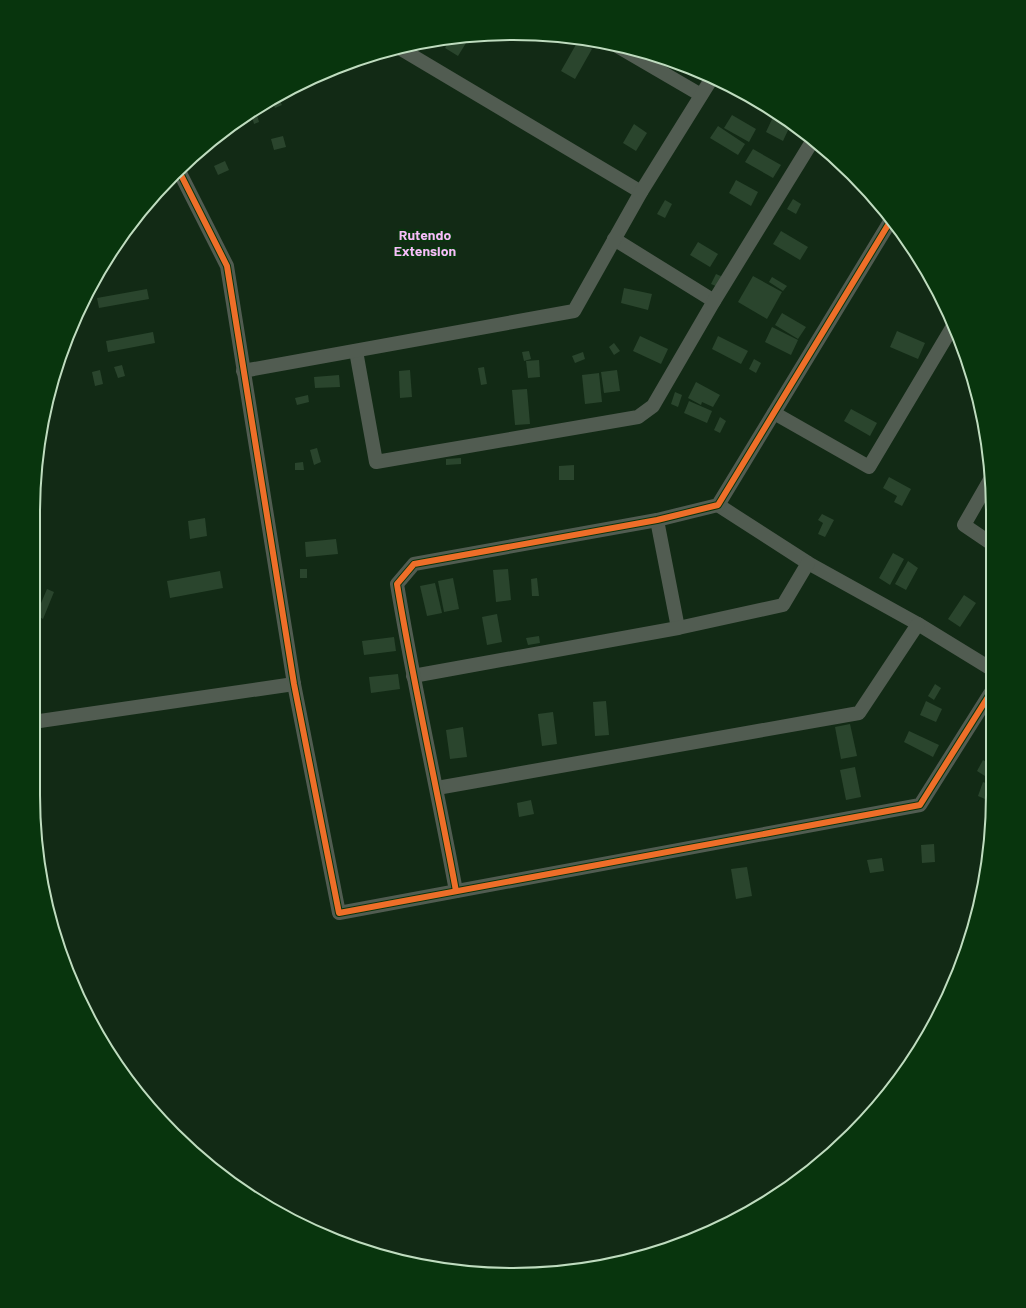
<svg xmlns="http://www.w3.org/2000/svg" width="1026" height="1308" font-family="Barlow,sans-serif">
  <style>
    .building { fill: #2a452d }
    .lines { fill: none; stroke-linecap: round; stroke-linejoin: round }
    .minor { stroke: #515c51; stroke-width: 14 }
    .cycleway-casing { stroke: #08350d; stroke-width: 8 }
    .cycleway { stroke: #ee6e29; stroke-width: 6 }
    .labels { text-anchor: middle; stroke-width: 4; stroke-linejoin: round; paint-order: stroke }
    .neighbourhood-label { font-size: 14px; font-weight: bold; fill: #f6bef9; stroke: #08350d }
    .rim { fill: none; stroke: #bfdcbf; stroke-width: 2 }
  </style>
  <rect width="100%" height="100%" fill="#122a15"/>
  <g class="building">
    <path d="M471,36l-2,5 -8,-4z"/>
    <path d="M452,37h5l9,6 -8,13 -13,-8z"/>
    <path d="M578,41l14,8 -17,30 -14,-8z"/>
    <path d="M277,95l5,10 -7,3 -4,-9z"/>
    <path d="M256,111l3,11 -5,2 -3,-11z"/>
    <path d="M732,115l24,14 -7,13 -25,-14z"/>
    <path d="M773,117l17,9 -7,15 -17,-9z"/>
    <path d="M634,124l13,9 -11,18 -13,-8z"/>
    <path d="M718,126l27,18 -7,11 -28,-17z"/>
    <path d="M283,136l3,11 -12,3 -3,-11z"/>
    <path d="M753,149l28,16 -8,13 -28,-16z"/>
    <path d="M831,156l14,13v1l-16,-9z"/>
    <path d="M225,161l4,9 -11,5 -4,-9z"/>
    <path d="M736,180l22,12 -7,14 -22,-13z"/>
    <path d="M793,199l8,5 -5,10 -9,-5z"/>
    <path d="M665,200l7,4 -7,14 -8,-4z"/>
    <path d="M781,231l27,16 -8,13 -27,-16z"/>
    <path d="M698,242l20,12 -8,13 -20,-12z"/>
    <path d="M716,274l7,3 -5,10 -7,-3z"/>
    <path d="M753,276l29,16 -15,27 -29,-17z"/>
    <path d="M772,277l15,9 -4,5 -14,-9z"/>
    <path d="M624,288l28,6 -4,16 -27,-7z"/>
    <path d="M147,289l2,10 -50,9 -2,-10z"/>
    <path d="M782,313l24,14 -8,12 -23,-14z"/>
    <path d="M772,327l26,13 -7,15 -26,-13z"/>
    <path d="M897,331l28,12 -7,16 -28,-12z"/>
    <path d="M153,332l2,11 -47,9 -2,-11z"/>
    <path d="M640,336l28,13 -7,15 -28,-13z"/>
    <path d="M718,336l30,15 -7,13 -29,-15z"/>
    <path d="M614,343l6,8 -6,4 -5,-8z"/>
    <path d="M529,351l2,8 -7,2 -2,-9z"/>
    <path d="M583,352l2,7 -10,4 -3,-7z"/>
    <path d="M754,359l7,4 -5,10 -7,-4z"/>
    <path d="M539,360l1,17 -12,1 -2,-17z"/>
    <path d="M122,365l3,11 -7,2 -4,-11z"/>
    <path d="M484,367l3,17 -6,1 -3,-17z"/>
    <path d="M100,370l3,14 -8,2 -3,-14z"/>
    <path d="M410,370l2,27 -12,1 -1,-27z"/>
    <path d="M617,370l3,21 -16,2 -3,-21z"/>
    <path d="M599,373l3,29 -17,2 -3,-29z"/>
    <path d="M339,375l1,12 -25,1 -1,-11z"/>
    <path d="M696,382l24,13 -7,12 -11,-5 -1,3 -13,-7z"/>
    <path d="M527,389l3,35 -15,1 -3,-35z"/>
    <path d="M675,392l7,3 -4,12 -7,-3z"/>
    <path d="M308,395l1,7 -12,3 -2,-7z"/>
    <path d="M689,401l23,10 -5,12 -23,-10z"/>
    <path d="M851,409l26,14 -7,13 -26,-15z"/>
    <path d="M978,411v2l2,7 -5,-2z"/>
    <path d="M720,417l6,4 -6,12 -6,-3z"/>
    <path d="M317,448l4,14 -7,3 -4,-15z"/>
    <path d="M461,458v6l-15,1v-6z"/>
    <path d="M303,462l1,8h-9v-7z"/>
    <path d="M574,465v15h-15v-14z"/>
    <path d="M889,477l22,12 -9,17 -8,-4 3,-6 -14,-8z"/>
    <path d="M822,514l12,6 -9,17 -7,-3 5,-11 -5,-3z"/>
    <path d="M992,515v15l-6,-4z"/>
    <path d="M205,518l2,18 -17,3 -2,-18z"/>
    <path d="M336,539l2,15 -32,3 -1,-15z"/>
    <path d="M893,553l11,6 -14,26 -11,-7z"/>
    <path d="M908,561l10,7 -12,22 -11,-6z"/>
    <rect x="300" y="569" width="7" height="9"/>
    <path d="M508,569l3,31 -15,2 -3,-32z"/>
    <path d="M220,571l3,17 -53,10 -3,-17z"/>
    <path d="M453,578l6,31 -15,3 -6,-31z"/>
    <path d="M537,578l2,18h-7l-1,-17z"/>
    <path d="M34,580l4,2 -4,9z"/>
    <path d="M435,583l7,30 -15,3 -7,-30z"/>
    <path d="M47,589l7,3 -11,27 -7,-4z"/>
    <path d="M964,595l12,8 -16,24 -12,-8z"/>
    <path d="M497,614l5,28 -15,3 -5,-28z"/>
    <path d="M539,636l1,7 -12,2 -2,-7z"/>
    <path d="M394,637l2,14 -32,4 -2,-14z"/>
    <path d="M398,674l2,15 -29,4 -2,-16z"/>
    <path d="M935,684l6,4 -7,12 -6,-4z"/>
    <path d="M606,701l3,34 -14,1 -2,-34z"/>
    <path d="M926,701l16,8 -6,13 -16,-7z"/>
    <path d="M553,712l4,32 -15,2 -4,-32z"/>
    <path d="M850,724l7,32 -16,3 -6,-32z"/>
    <path d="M463,727l4,30 -17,2 -4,-29z"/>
    <path d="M909,731l30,14 -6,12 -29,-15z"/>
    <path d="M983,760l10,6v15l-16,-10z"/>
    <path d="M855,767l6,30 -15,3 -6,-30z"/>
    <path d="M983,782l10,4 -1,16 -14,-6z"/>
    <path d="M531,800l3,14 -15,3 -2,-14z"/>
    <path d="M934,844l1,18 -13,1 -1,-18z"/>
    <path d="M882,858l2,13 -14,2 -3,-13z"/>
    <path d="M747,867l5,29 -16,3 -5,-30z"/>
  </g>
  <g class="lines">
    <g class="minor">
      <path d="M617,46l84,49"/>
      <path d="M401,49l240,143"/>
      <path d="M179,171l48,95 67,418 45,229 581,-108 73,-116"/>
      <path d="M614,239l100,62"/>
      <path d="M356,351l20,111 262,-45 15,-11 61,-105 99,-161"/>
      <path d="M243,371l331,-60 67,-119 71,-114"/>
      <path d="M774,413l95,54 84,-141"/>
      <path d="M991,478l-27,47 28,19"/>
      <path d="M718,505l90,58 110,61 75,46"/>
      <path d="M657,520l21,108"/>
      <path d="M413,676l265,-48 105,-23 25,-42"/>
      <path d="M33,722l261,-38"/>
      <path d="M437,788l422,-75 59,-89"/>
      <path d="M456,891c-19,-103 -42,-204 -59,-307l17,-20 243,-44 61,-15 173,-285"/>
    </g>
    <g class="cycleway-casing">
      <g id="cycleway">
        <path d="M179,171l48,95 67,418 45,229 581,-108 73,-116"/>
        <path d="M456,891c-19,-103 -42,-204 -59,-307l17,-20 243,-44 61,-15 173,-285"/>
      </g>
    </g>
    <use href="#cycleway" class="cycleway"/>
  </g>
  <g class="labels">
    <g class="neighbourhood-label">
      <text x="425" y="240">Rutendo<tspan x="425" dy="16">Extension</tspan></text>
    </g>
  </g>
  <path d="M0 0H1026V1308H0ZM513 40H513A473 473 0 0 1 986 513V795A473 473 0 0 1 513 1268H513A473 473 0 0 1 40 795V513A473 473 0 0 1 513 40Z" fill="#08350d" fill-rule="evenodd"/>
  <path class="rim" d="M513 40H513A473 473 0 0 1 986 513V795A473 473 0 0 1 513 1268H513A473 473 0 0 1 40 795V513A473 473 0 0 1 513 40Z"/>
</svg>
